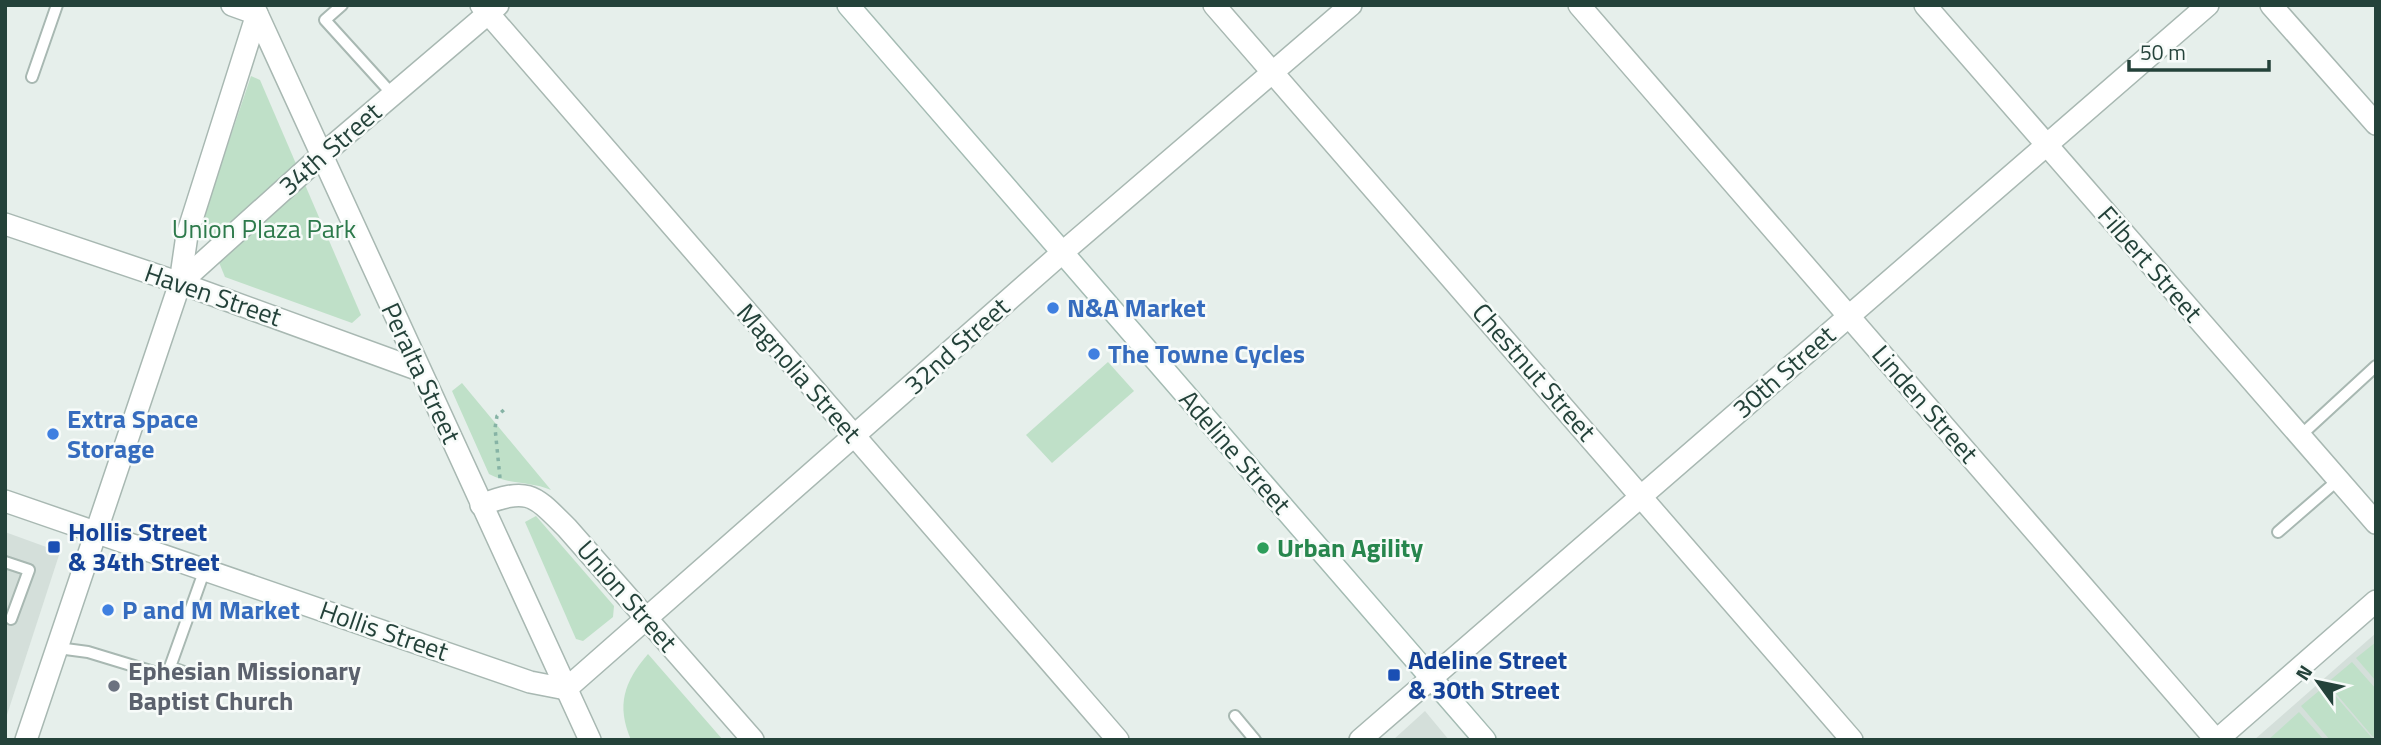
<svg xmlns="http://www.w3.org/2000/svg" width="2381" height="745" font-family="'Titillium Web',sans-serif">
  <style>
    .built { fill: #d4dfda }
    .green { fill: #bfe0c8 }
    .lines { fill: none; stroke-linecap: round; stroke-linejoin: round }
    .service-casing { stroke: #a8b8b2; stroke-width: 14 }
    .minor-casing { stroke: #a8b8b2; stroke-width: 24 }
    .tertiary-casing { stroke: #a8b8b2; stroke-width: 24 }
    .secondary-casing { stroke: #a4bbb3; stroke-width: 24 }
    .path { stroke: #86b3a5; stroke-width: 3.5; stroke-dasharray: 3.5 5; stroke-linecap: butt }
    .service { stroke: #fff; stroke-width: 10 }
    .minor { stroke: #fff; stroke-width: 21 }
    .tertiary { stroke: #fff; stroke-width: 21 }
    .secondary { stroke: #fff; stroke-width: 21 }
    .shop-dot { fill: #3f7fe0; stroke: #f7fbf9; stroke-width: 2.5 }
    .transit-dot { fill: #1a4fb4; stroke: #f7fbf9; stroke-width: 2.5 }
    .leisure-dot { fill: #2e9e5b; stroke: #f7fbf9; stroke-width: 2.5 }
    .worship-dot { fill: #6b7280; stroke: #f7fbf9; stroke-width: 2.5 }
    .labels { text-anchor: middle; stroke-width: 5; stroke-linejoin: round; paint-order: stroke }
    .street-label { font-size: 26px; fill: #24423a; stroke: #f7fbf9 }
    .park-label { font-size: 26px; fill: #2d7a4b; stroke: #f7fbf9 }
    .shop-label { font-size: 26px; font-weight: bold; fill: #366cbe; stroke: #f7fbf9; text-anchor: start }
    .transit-label { font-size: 26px; font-weight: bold; fill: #164399; stroke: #f7fbf9; text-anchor: start }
    .leisure-label { font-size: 26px; font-weight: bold; fill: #27864d; stroke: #f7fbf9; text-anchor: start }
    .worship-label { font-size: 26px; font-weight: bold; fill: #5b616d; stroke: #f7fbf9; text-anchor: start }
  </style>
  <rect width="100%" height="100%" fill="#e6efeb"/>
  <g class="built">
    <path d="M5,532l55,20 -55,169z"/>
    <path d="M2376,633v107h-122z"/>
    <path d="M1425,711l24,29h-56z"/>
  </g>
  <g class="green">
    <path d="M251,76l9,4 101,235 -9,8 -127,-46 -23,-56z"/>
    <path d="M1108,362l26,29 -82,72 -26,-28z"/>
    <path d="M462,383l89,107c-21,-9 -42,-5 -62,-16l-37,-83z"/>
    <path d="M536,516l78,90 -1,11 -30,24 -7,-2 -51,-117z"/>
    <path d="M2376,642v39l-20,-23z"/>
    <path d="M648,654l75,86h-92c-15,-35 -7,-58 17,-86z"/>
    <path d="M2352,662l24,27v46l-3,2 -46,-54z"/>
    <path d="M2326,685l46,53 -2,2h-40l-29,-34z"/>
    <path d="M2299,712l25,28h-56z"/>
  </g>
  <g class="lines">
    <g class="service-casing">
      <g id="service">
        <path d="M342,5l-17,15 68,75"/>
        <path d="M32,77l25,-72"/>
        <path d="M2300,436l76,-70"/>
        <path d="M2278,532l60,-52"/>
        <path d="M5,562l24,8 -18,49"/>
        <path d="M58,648l30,4 69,21"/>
        <path d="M187,673l-17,-6 35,-98"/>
        <path d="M1235,716l20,24"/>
      </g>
    </g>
    <g class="minor-casing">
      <g id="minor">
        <path d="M481,5l637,735"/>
        <path d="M1214,5l638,735"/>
        <path d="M1579,5l637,735"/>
        <path d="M1925,5l451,518"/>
        <path d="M2271,5l105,119"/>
        <path d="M5,224l175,59 239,87"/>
        <path d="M180,283l7,-48 70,-221 -25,-9"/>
        <path d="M481,505c48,-18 52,-11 86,23l186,212"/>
        <path d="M566,689l497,-437 288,-247"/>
        <path d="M26,740l154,-457 142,-128 176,-150"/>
        <path d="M1360,740l848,-735"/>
        <path d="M2217,740l159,-139"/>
      </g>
    </g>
    <g class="tertiary-casing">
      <g id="tertiary">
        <path d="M253,5l337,735"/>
        <path d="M5,501l525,181 36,7"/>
      </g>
    </g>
    <g class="secondary-casing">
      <path id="secondary" d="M848,5l637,735"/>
    </g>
    <path class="path" d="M500,478l-5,-50 2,-12 9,-8"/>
    <use href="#service" class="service"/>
    <use href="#minor" class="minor"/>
    <use href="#tertiary" class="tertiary"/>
    <use href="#secondary" class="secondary"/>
  </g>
  <g class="shop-dot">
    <circle cx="1053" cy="308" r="7"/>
    <circle cx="1094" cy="354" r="7"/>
    <circle cx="53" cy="434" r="7"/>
    <circle cx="108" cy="610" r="7"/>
  </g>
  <g class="transit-dot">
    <rect x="47" y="540" width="14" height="14" rx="3.5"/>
    <rect x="1387" y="668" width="14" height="14" rx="3.5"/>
  </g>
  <circle class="leisure-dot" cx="1263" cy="548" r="7"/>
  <circle class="worship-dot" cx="114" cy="686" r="7"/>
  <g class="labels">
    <g class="street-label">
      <text transform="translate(330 149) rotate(-41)" y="9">34th Street</text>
      <text transform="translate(2150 264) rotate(49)" y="9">Filbert Street</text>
      <text transform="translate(213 295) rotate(19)" y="9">Haven Street</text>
      <text transform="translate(957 346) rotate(-42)" y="9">32nd Street</text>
      <text transform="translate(1534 372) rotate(49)" y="9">Chestnut Street</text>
      <text transform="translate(1784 372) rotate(-41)" y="9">30th Street</text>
      <text transform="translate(421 373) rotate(65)" y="9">Peralta Street</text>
      <text transform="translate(799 373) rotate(49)" y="9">Magnolia Street</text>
      <text transform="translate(1925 404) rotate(49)" y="9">Linden Street</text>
      <text transform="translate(1235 452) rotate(49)" y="9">Adeline Street</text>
      <text transform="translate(627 596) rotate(49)" y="9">Union Street</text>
      <text transform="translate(384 631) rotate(19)" y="9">Hollis Street</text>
    </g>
    <g class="park-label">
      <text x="264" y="238">Union Plaza Park</text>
    </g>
    <g class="shop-label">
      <text x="1067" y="317">N&amp;A Market</text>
      <text x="1108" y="363">The Towne Cycles</text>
      <text x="67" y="428">Extra Space<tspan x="67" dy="30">Storage</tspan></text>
      <text x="122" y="619">P and M Market</text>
    </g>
    <g class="transit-label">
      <text x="68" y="541">Hollis Street<tspan x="68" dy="30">&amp; 34th Street</tspan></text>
      <text x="1408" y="669">Adeline Street<tspan x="1408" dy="30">&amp; 30th Street</tspan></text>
    </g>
    <g class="leisure-label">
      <text x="1277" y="557">Urban Agility</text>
    </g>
    <g class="worship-label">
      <text x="128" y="680">Ephesian Missionary<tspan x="128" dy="30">Baptist Church</tspan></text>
    </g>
  </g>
  <rect width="2381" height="745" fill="none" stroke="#24423a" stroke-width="14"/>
  <g transform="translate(2318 682) rotate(303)" stroke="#f7fbf9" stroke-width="5" paint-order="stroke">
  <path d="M0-5L12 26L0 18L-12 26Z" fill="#24423a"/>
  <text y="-10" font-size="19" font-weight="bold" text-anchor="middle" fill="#24423a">N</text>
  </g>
  <path d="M2129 60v10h140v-10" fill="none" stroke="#24423a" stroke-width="3.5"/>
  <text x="2140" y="60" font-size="21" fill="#24423a" stroke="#f7fbf9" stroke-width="5" paint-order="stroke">50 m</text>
</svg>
